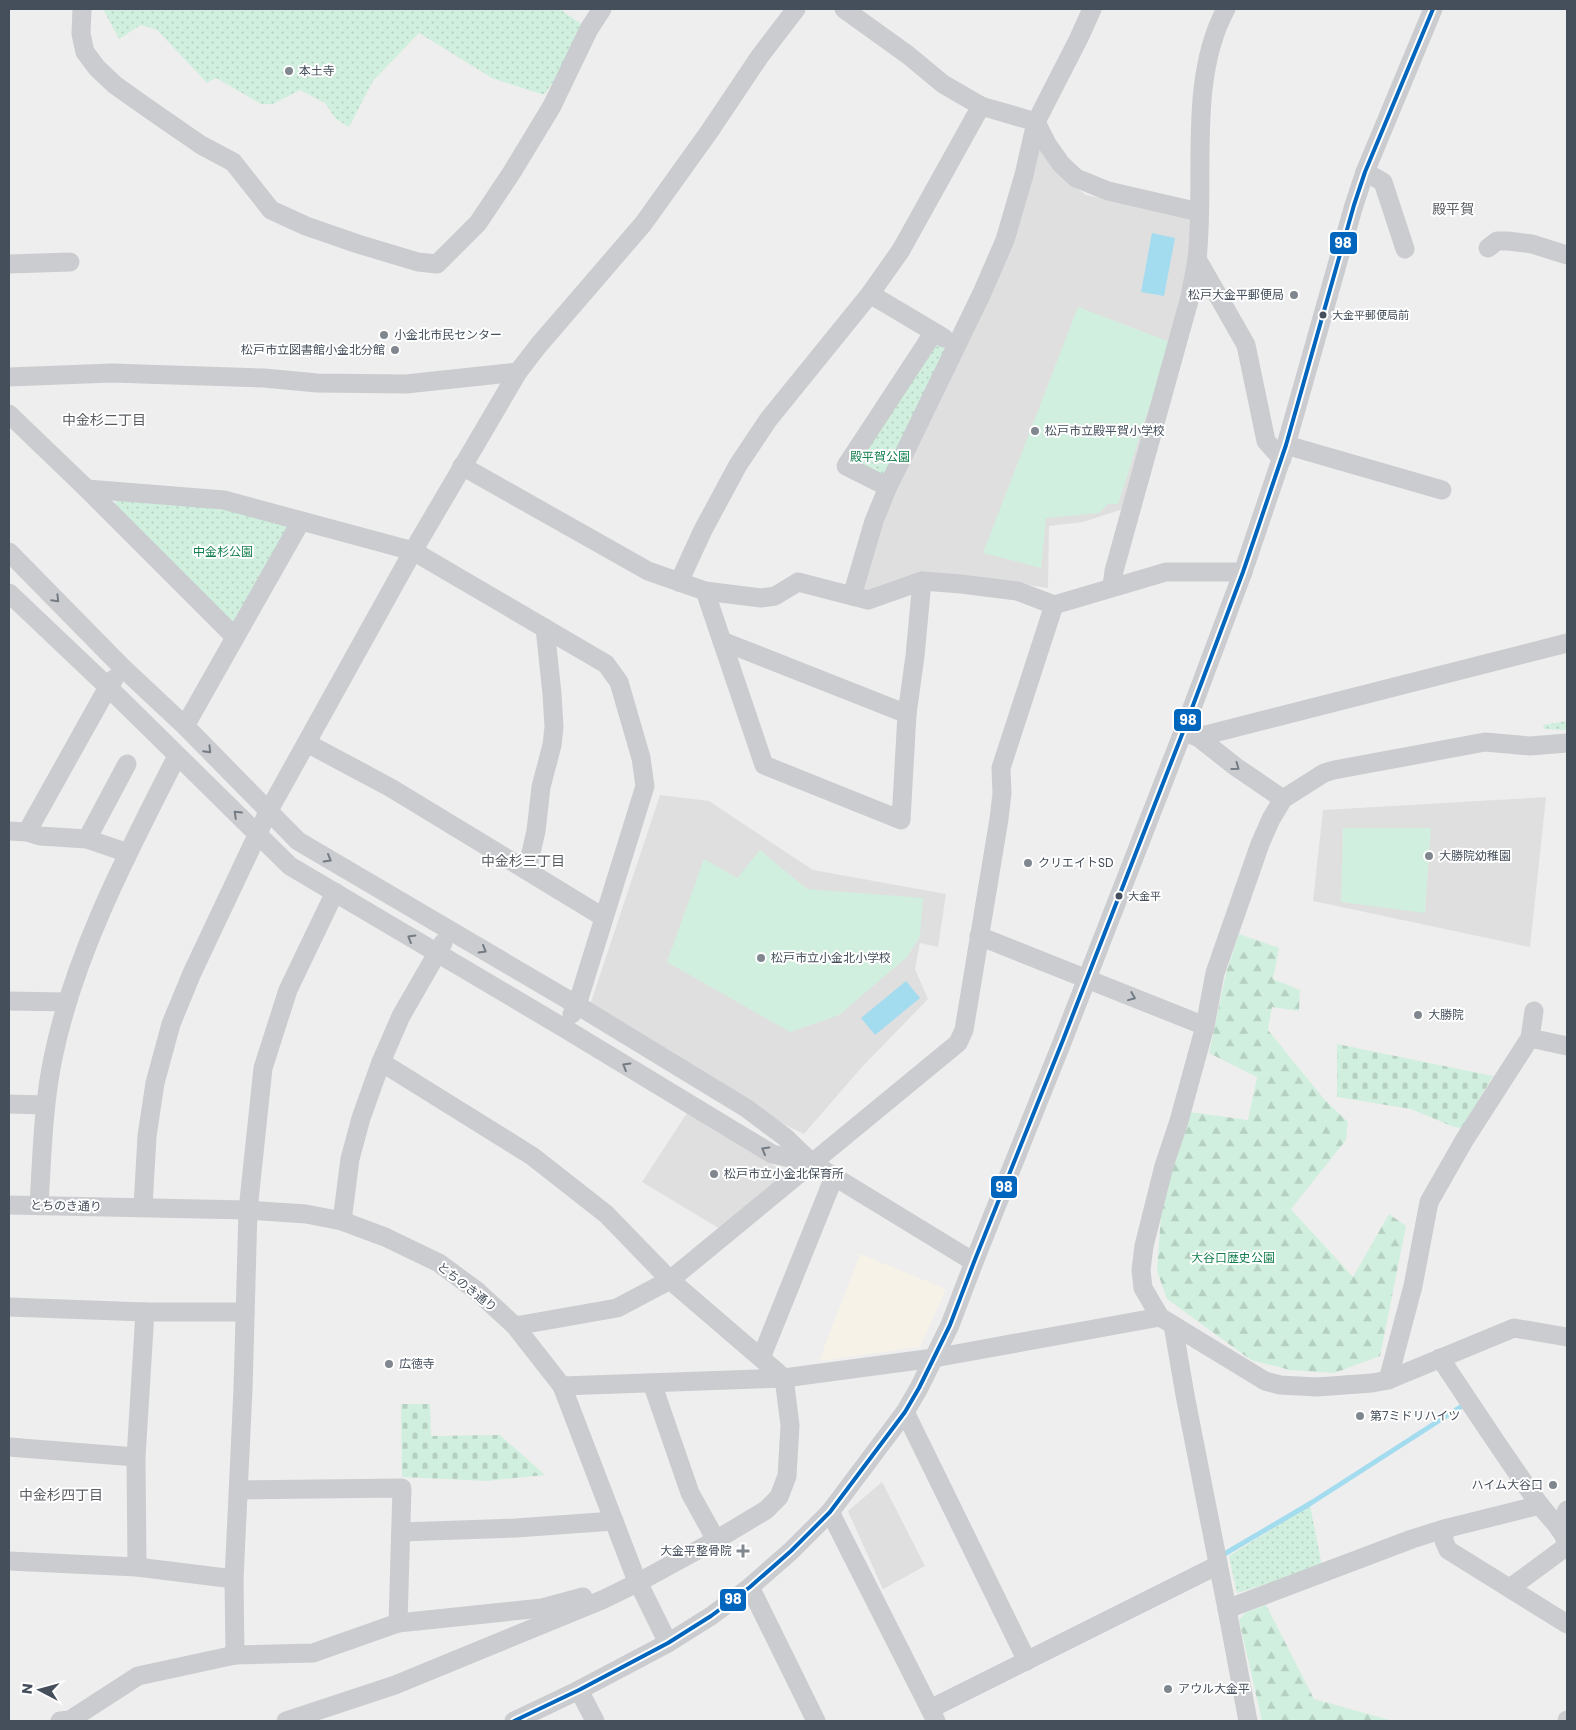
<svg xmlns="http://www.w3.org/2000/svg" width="1576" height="1730" font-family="Poppins,'Noto Sans JP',sans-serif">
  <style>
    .commercial { fill: #f6f2e8 }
    .education { fill: #e0dfe0 }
    .grass { fill: url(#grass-dots) }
    .forest { fill: url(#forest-firs) }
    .cemetery { fill: url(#cemetery-stones) }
    .pitch { fill: #d1efde }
    .water { fill: #a3dcef }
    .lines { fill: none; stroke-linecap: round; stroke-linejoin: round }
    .stream { stroke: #a3dcef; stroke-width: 5 }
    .minor { stroke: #cacccf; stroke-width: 19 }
    .bus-1-casing { stroke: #fff; stroke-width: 8 }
    .bus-1 { stroke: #0065bd; stroke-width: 4 }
    .oneway { stroke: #737b84 }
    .poi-dot { fill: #80878e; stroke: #fff; stroke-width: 2 }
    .bus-dot { fill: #444f5b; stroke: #fff; stroke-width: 2 }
    .labels { text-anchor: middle; stroke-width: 4; stroke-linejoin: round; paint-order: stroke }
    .bus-label { font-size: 11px; fill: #444f5b; stroke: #fff; text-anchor: start }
    .poi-label { font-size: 12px; fill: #444f5b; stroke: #fff; text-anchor: start }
    .park-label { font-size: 12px; fill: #127f4d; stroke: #fff }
    .street-label { font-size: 12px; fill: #444f5b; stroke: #fff }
    .neighbourhood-label { font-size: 14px; fill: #595d62; stroke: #fff }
    .line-badge { stroke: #fff; stroke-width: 2 }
    .badge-label { font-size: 14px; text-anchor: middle; font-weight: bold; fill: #fff }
  </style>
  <defs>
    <pattern id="grass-dots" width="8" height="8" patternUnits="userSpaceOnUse" patternTransform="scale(1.25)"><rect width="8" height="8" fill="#d1efde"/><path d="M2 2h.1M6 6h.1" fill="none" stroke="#b5cfc1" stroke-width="1.8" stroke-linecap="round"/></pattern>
    <pattern id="forest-firs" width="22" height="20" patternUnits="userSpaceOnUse" patternTransform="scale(1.25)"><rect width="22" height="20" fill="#d1efde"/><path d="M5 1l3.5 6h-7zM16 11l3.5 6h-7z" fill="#b5cfc1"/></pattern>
    <pattern id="cemetery-stones" width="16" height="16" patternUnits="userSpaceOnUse" patternTransform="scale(1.25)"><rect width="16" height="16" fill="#d1efde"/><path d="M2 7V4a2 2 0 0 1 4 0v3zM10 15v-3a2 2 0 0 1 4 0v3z" fill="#b5cfc1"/></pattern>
  </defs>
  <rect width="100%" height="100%" fill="#efeeee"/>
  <path class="commercial" d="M860,1254l86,35 -26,58 -101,14z"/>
  <g class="education">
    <path d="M1039,140l28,41 19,14 100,20 6,10 -9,72 -60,212 -40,13 -34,4 -1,62 -33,-5 -119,1 -36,8 3,-25 96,-213z"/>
    <path d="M660,795l49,6 104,69 133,24 -8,53 -18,-4 -5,26 13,30 -67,69 -57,66 -39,-19 -175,-110z"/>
    <path d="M1546,797l-16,150 -217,-46 10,-91z"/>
    <path d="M687,1113l94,57v9l-61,50 -78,-47z"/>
    <path d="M882,1482l43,84 -42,23 -35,-78z"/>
  </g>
  <g class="grass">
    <path d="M103,9h457l24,17 -19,39 -21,30 -52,-17 -73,-45 -46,48 -24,46 -13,-8 -11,-16 -25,-13 -27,14h-12l-45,-26 -9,5 -50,-53 -16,-5 -22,14z"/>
    <path d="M931,344h10l6,4 -60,131 -30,-14z"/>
    <path d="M117,498l102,8 67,16 2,9 -54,93 -120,-118z"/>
    <path d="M1567,721v9l-23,-1 -1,-4z"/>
    <path d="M1310,1505l12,61 -85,27 -8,-37z"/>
  </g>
  <g class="forest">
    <path d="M1239,934l40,14 -6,31 27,11 -1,21 -27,-4 -4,23 56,69 24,23 -2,18 -55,69 62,68 36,-63 17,12 -26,130 -46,17 -44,-3 -39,-10 -84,-61 -10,-28 4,-57 7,-31 22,-71 58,8 9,-43 -48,-24 17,-80z"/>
    <path d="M1266,1605l48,94 79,22h-131l-23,-101 6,-7z"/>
  </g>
  <g class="cemetery">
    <path d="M1337,1044l156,32 -31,52 -8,-1 -43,-18 -74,-12z"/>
    <path d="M401,1404h29l1,32 69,-1 45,40 -58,6 -85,-4z"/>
  </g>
  <g class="pitch">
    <path d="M1078,307l92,35 -52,162h-10l-9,9 -53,5 -5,50 -58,-15z"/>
    <path d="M1343,828h88l-6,85 -84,-11z"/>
    <path d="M760,850l47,39 116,9 -3,38 -13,21 -68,58 -49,17 -123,-70 37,-103 33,19z"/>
  </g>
  <g class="water">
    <path d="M1152,233l23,5 -11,58 -23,-4z"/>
    <path d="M906,981l14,17 -45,37 -14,-17z"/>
  </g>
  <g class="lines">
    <path class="stream" d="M1221,1556l90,-53 154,-99"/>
    <g class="minor">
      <path d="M82,9l-1,25 4,18 12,16 18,17 31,22 55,38 32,17 38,48 35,16 52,18 60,18 19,2 41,-41 34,-51 40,-66 37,-77 13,-20"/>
      <path d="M844,9l64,46 35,29 38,22 55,16 11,22 14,20 15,14 32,13 91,21"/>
      <path d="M1365,172l18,10 22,67"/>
      <path d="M1488,248l9,-7h11l24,3 35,11"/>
      <path d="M1197,259l49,86 20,96 16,18"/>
      <path d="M9,264l61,-2"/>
      <path d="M870,294l74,44"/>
      <path d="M9,377l103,-4 152,5 53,5 89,1 112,-12"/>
      <path d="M9,414l78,75 148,148"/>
      <path d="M1286,445l156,45"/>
      <path d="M462,466l186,105 57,20 56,7 14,-2 23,-14 70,18 54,-19 39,3 56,7 37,14 112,-33h77"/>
      <path d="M888,487l-42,-21 88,-134"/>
      <path d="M87,489l137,11 189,51 193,113 13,18 22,76 4,28 -68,219 -5,9"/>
      <path d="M9,552l114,116 62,58 113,115 279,164 169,103 39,29 27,26 162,99"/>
      <path d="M679,582l24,-52 35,-65 30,-45 102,-126 31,-44 80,-144"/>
      <path d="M1112,586l2,-15 76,-274c2,-13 5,-25 7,-38 9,-78 -10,-179 29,-250"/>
      <path d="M705,591l59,174 137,55 6,-106 8,-58 7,-75"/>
      <path d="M9,593l99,94 182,179 274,162 208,126 40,9"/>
      <path d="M852,596l22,-75 14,-34 94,-194 23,-53 19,-65 12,-53 43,-84 13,-29"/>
      <path d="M722,641l185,73"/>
      <path d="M185,726l116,-205"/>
      <path d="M1183,732l15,5 369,-94"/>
      <path d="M1198,737l38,30 47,32"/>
      <path d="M307,743l84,45 212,129"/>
      <path d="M1567,743l-37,3 -45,-4 -151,28 -10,3 -41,26 -12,20 -11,25 -45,129 -10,53 -26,95 -15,45 -20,80 -3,24 2,18 17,29 105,64 15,4 37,2 55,-4 16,-3 126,-52 53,9"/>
      <path d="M9,831l18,1 13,4 47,3 41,14"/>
      <path d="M27,832l81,-145 6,-8"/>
      <path d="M87,839l40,-75"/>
      <path d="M527,870l9,-39 5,-44 11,-42 2,-18 -2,-33 -7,-66"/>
      <path d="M335,892l-47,98 -25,78 -15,142 -5,179 -9,190 1,76 78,-2 85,-30 144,-15 41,-11"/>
      <path d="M979,936l226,90"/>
      <path d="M9,1001l58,1"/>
      <path d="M1530,1038l37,8"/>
      <path d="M9,1104l36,1"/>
      <path d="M9,1205l239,5 58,4 36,7 43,16 54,26 38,28 38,35 47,60 73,190 33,67"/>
      <path d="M39,1205c3,-49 4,-99 14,-147 21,-104 76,-208 124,-302"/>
      <path d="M143,1207l4,-71 8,-53 16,-59 21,-51 76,-161 145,-261 105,-179 20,-26 105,-122 66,-92 51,-76 36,-47"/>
      <path d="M342,1221l8,-62 11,-41 20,-56 20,-46 42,-73"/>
      <path d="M9,1307l136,5h100"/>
      <path d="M1173,1325l12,70 42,214 21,112"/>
      <path d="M515,1326l102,-18 53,-28 288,-237 6,-13 35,-211 3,-26 -1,-25 53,-163"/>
      <path d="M761,1358l73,-181"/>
      <path d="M1440,1358c33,49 65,99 100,147 9,13 25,25 27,41"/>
      <path d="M1388,1380l25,-94 16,-84 36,-63 65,-101 4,-27"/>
      <path d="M652,1383l38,110 26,47"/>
      <path d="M562,1386l222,-8 150,-20 226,-41"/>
      <path d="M905,1412l122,249"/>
      <path d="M9,1447l127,10"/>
      <path d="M239,1490l163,-2 -4,135"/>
      <path d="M830,1512l106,209"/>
      <path d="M1444,1529v12l4,9 119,74"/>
      <path d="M1559,1529l8,-19"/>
      <path d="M401,1532l115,-4 98,-7"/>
      <path d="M9,1561l128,6 97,12"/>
      <path d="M137,1567l-1,-110 9,-145"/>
      <path d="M750,1587l66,134"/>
      <path d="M1510,1588l57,-42"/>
      <path d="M1227,1609l185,-70 32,-10 96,-24"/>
      <path d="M579,1690l16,31"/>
      <path d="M930,1709l288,-144"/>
      <path d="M60,1721l10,-1 68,-44 97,-21"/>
      <path d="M286,1721l109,-36 207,-85 37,-18 77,-42 50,-30 13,-13 8,-21 3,-51 -6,-47 -114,-98 -64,-66 -74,-58 -151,-94"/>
      <path d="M514,1721l65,-31 89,-47 43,-27 39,-29 41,-36 39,-39 75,-100 14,-24 31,-63 24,-63 89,-222 120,-308 60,-160 43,-127 68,-240 11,-33 68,-163"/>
      <path d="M1567,1721v-1"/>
    </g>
    <g class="bus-1-casing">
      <path id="bus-1" d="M514,1721l65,-31 89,-47 43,-27 39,-29 41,-36 39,-39 75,-100 14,-24 31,-63 24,-63 89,-222 120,-308 60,-160 43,-127 68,-240 11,-33 68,-163"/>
    </g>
    <use href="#bus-1" class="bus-1"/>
  </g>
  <defs><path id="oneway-chevron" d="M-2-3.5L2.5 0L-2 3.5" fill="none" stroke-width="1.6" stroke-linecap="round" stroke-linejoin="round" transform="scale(1.25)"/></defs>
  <g class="oneway">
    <use href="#oneway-chevron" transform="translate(56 599) rotate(46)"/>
    <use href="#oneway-chevron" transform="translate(208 750) rotate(46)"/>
    <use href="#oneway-chevron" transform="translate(1236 767) rotate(36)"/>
    <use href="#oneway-chevron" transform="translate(237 814) rotate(-136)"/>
    <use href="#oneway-chevron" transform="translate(328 859) rotate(30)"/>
    <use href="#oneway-chevron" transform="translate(411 938) rotate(-149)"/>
    <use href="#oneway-chevron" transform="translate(483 950) rotate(30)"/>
    <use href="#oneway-chevron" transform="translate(1132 997) rotate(22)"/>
    <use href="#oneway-chevron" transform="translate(626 1066) rotate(-149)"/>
    <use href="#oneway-chevron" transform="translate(765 1150) rotate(-150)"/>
  </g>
  <g class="poi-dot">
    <circle cx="289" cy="71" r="5"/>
    <circle cx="1294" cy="295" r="5"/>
    <circle cx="384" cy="335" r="5"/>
    <circle cx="395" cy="350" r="5"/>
    <circle cx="1035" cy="431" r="5"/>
    <circle cx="1429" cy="856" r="5"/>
    <circle cx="1028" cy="863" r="5"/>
    <circle cx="761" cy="958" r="5"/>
    <circle cx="1418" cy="1015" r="5"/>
    <circle cx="714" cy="1174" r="5"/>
    <circle cx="389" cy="1364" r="5"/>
    <circle cx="1360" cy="1416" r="5"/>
    <circle cx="1553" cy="1485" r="5"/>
    <path d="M740.5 1543.5h5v5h5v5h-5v5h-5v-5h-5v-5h5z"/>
    <circle cx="1168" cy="1689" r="5"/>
  </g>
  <g class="bus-dot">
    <circle cx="1323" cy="315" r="4.5"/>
    <circle cx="1119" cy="896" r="4.5"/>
  </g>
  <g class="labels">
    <g class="bus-label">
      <text x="1332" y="319">大金平郵便局前</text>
      <text x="1128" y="900">大金平</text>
    </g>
    <g class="poi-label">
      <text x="299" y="75">本土寺</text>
      <text x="1284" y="299" text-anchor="end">松戸大金平郵便局</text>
      <text x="394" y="339">小金北市民センター</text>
      <text x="385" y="354" text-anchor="end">松戸市立図書館小金北分館</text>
      <text x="1045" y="435">松戸市立殿平賀小学校</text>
      <text x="1439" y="860">大勝院幼稚園</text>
      <text x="1038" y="867">クリエイトSD</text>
      <text x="771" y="962">松戸市立小金北小学校</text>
      <text x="1428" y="1019">大勝院</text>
      <text x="724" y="1178">松戸市立小金北保育所</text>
      <text x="399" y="1368">広徳寺</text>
      <text x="1370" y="1420">第7ミドリハイツ</text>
      <text x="1543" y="1489" text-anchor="end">ハイム大谷口</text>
      <text x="732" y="1555" text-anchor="end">大金平整骨院</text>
      <text x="1178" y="1693">アウル大金平</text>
    </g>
    <g class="park-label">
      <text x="880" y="461">殿平賀公園</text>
      <text x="223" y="556">中金杉公園</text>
      <text x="1233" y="1262">大谷口歴史公園</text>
    </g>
    <g class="street-label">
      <text transform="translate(66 1206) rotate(1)" y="4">とちのき通り</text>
      <text transform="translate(467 1287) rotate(38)" y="4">とちのき通り</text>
    </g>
    <g class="neighbourhood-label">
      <text x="1453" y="214">殿平賀</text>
      <text x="104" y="425">中金杉二丁目</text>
      <text x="523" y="866">中金杉三丁目</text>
      <text x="61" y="1500">中金杉四丁目</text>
    </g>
  </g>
  <g class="line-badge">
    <rect x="1329" y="231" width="29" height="24" rx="5" fill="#0065bd"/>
    <rect x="1173" y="708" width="29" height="24" rx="5" fill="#0065bd"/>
    <rect x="990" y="1175" width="28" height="24" rx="5" fill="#0065bd"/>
    <rect x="719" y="1588" width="28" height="24" rx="5" fill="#0065bd"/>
  </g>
  <g class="badge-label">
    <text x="1343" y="248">98</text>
    <text x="1188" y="725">98</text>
    <text x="1004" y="1192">98</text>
    <text x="733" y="1604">98</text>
  </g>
  <rect width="1576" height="1730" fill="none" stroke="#444f5b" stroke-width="20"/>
  <g transform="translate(40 1690) rotate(276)" stroke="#ffffff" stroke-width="4" paint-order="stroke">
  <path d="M0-4L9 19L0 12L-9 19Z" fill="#444f5b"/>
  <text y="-8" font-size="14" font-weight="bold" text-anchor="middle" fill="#444f5b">N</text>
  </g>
</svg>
